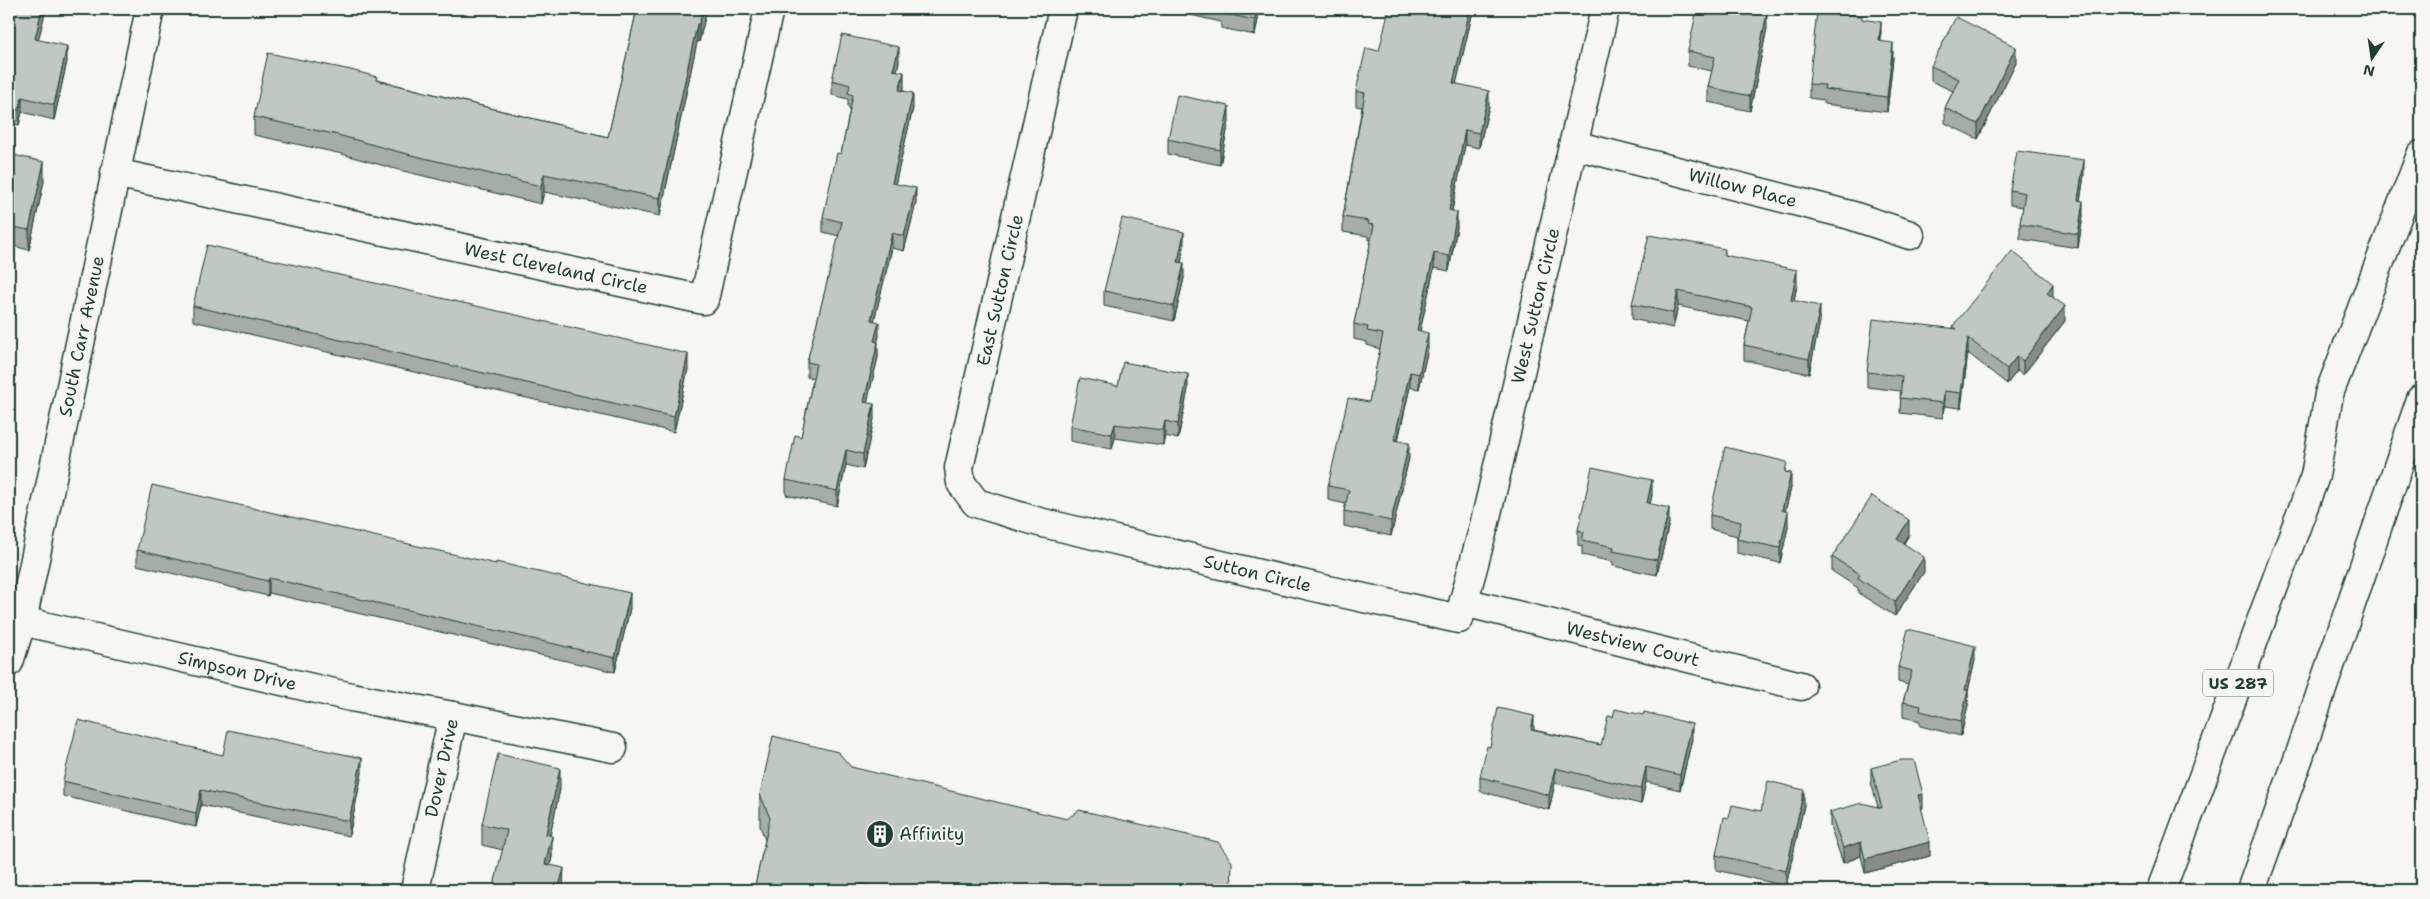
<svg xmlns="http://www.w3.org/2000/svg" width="2430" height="899" font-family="'Shantell Sans',sans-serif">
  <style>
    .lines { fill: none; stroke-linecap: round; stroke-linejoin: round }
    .minor-casing { stroke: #1f3d34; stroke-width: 31 }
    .major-casing { stroke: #1f3d34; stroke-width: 31 }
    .minor { stroke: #f6f6f2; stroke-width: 28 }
    .major { stroke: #f6f6f2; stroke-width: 28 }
    .wall { fill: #a6aca8; stroke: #1f3d34 }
    .shaded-wall { fill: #878c88; stroke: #1f3d34 }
    .building { fill: #c1c8c3; stroke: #1f3d34 }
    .labels { text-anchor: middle; stroke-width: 4; stroke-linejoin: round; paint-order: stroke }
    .shield { fill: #f6f6f2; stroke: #60746d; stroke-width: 1 }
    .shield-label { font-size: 16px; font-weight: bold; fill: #1f3d34 }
    .street-label { font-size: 18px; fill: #1f3d34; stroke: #f6f6f2 }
    .poi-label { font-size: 18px; fill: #1f3d34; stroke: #f6f6f2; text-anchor: start }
  </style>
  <rect width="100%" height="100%" fill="#f6f6f2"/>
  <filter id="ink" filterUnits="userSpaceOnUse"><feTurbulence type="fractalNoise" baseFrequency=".02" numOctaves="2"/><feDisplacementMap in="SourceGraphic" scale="10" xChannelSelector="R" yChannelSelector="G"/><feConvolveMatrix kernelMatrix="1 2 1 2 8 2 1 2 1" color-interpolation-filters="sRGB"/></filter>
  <g filter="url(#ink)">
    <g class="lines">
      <g class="minor-casing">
        <g id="minor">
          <path id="s1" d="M1063,9l-104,459 2,15 15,20 63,19 280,66 140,31 25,-93 121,-517"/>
          <path id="s2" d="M1574,145l276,70 60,20"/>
          <path id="s3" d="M115,173l589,127 65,-291"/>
          <path id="s4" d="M1464,602l337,84"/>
          <path id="s5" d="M22,621l329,76 102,19"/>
          <path id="s6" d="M9,662l13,-41 128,-612"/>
          <path id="s7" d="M415,890l38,-174 160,32"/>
        </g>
      </g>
      <g class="major-casing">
        <g id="major">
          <path d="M2161,890l154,-414 14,-82 92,-239"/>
          <path d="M2251,890l49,-136 121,-355"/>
        </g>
      </g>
      <use href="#minor" class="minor"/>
      <use href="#major" class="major"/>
    </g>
    <g class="wall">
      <path d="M9,9h37l-8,31 29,21 -13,59 -32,-8 -3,13 -10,-2z"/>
      <path d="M637,9h70l-8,33h-2l-37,174 -116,-24 -3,12 -142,-34 -61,-17 -84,-18v-18l123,-37 231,57z"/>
      <path d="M1177,9h83l-5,26 -34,-7v-6l-44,-10z"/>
      <path d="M1425,9h66l-1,3 -14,-3 -1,3 -2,-1 -17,72 33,23 -10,42 -14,-3 -13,66 5,16 -8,44 -15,-3 -14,63 8,17 -9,41 -9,-2 -12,54 11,17 -18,78 -47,-10v-15l2,-7 -18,-4v-14l41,-84 11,-53 -13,-4v-3l-13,-3v-15l17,-84 -3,-1v-3l-25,-4v-15l19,-110 -6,-1v-15l23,-40 45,-39z"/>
      <path d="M1862,19l19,17v6l12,16 -6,54 -63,-8v-4l-15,-2v-14z"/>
      <path d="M1767,28l-17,83 -42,-9v-15l4,-16 -24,-5v-15z"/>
      <path d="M899,62l-2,8 7,17 -1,4 10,17 -18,76 21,19 -12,48 -12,-3 -18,72 5,16 -2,6 1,15 -11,45 7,17 -11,50 -17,-4 -9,41 -51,-11v-15l15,-43 12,-59 -6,-1v-15l32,-126 -16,-4v-15l18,-63 9,-45 -2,-1v-9l-16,-4v-15z"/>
      <path d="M2016,62l-38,77 -33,-16v-15l8,-17 -22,-10v-15z"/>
      <path d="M1229,121l-9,44 -52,-11v-15z"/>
      <path d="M9,154l35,27 -15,69 -20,-5z"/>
      <path d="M2084,175l-4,26 3,15 -5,32 -58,-9v-15l3,-17 -13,-2v-15z"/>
      <path d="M1184,247l-3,16 3,15 -10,43 -70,-15v-15z"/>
      <path d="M1725,255l72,30 -3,15 26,21 -11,53 -65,-14v-15l5,-24 -71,-15 -5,22 -41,-9v-15z"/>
      <path d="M2053,298l12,23 -42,54 -6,-4 -10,13 -39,-31 -7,55 -17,-2 -1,12 -43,-5 1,-22 -34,-4v-15l86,-44v-2z"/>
      <path d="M193,306l495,63 -14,63 -481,-111z"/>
      <path d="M1118,386l70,3 -10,50 -13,-3 -2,9 -48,-7 -3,11 -42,-8v-15z"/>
      <path d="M1787,472l4,16 -6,23 3,16 -8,36 -43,-10v-17l-27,-7v-14z"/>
      <path d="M1652,495l-2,8 19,20 -12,52 -44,-9v-4l-31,-7v-9l-4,-1v-15z"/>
      <path d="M1909,535l-5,8 20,29 -29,44 -37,-23v-5l-26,-17v-14z"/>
      <path d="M137,550l493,58 -15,64 -346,-79 -1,3 -131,-31z"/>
      <path d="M1975,660l-7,31v14l-7,31 -41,-10v-5l-17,-4v-15l5,-17 -10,-3v-15z"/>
      <path d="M1534,730l67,15 91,-6 -12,51 -34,-8 -5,22 -86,-21 -6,27 -69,-19v-14l10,-30z"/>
      <path d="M223,755l139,18 -13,63 -148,-31 -5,22 -133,-31v-15z"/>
      <path d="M851,767l381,123h-478l11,-50 -5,-14v-32z"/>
      <path d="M1871,768l52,40 -2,1 9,47 -65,17 -4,-17 -18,7 -13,-37v-14l48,-5 -7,-25z"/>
      <path d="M560,789l-10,46 2,22 -2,8 14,24 -1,1h-70l10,-40 -21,-5v-21z"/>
      <path d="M1804,805l-18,81 -70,-16v-15l13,-37 32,-7z"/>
    </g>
    <g class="shaded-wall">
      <path d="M42,9h4l-11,45v-15z"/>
      <path d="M703,9h4l-8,33v-18z"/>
      <path d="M1257,9h3l-5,26v-15z"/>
      <path d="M1470,9h3v2l-20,87v-15z"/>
      <path d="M1767,13v15l-17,83v-15z"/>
      <path d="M1881,22v14l-2,20v-15z"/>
      <path d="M697,24v18l-37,174v-18z"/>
      <path d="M1893,43v15l-6,54v-15z"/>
      <path d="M67,46v15l-13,59v-15z"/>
      <path d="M899,47v15l-6,23v-15z"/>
      <path d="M2016,47v15l-38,77v-15z"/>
      <path d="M904,72v15l-5,18v-15z"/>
      <path d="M1489,91v15l-10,42v-15z"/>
      <path d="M913,93v15l-21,90v-15z"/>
      <path d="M22,97v15l-3,13v-15z"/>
      <path d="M1229,106v15l-9,44v-15z"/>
      <path d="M1465,130v15l-16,80v-15z"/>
      <path d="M2084,160v15l-6,40v-15z"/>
      <path d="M44,162v19l-15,69v-20z"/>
      <path d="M544,174v18l-3,12v-18z"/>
      <path d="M916,188v15l-12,48v-15z"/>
      <path d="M2083,201v15l-5,32v-14z"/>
      <path d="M1457,212v15l-8,44v-15z"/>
      <path d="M1184,232v15l-6,30v-15z"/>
      <path d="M892,233v15l-21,86v-14z"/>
      <path d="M1434,253v15l-17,77v-15z"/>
      <path d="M1184,263v15l-10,43v-15z"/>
      <path d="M1797,270v15l-6,30v-15z"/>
      <path d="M2053,284v15l-6,-6z"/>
      <path d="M1678,291v15l-5,22v-15z"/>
      <path d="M1820,306v15l-11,53v-15z"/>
      <path d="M2065,306v15l-42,54v-14z"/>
      <path d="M879,322v14l-5,20v-15z"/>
      <path d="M1428,333v15l-9,41v-15z"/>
      <path d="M1968,338v15l-7,55v-15z"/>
      <path d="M878,342v15l-14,59v-14z"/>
      <path d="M688,354v15l-14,63v-15z"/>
      <path d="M2017,356v15l-10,13v-15z"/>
      <path d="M1410,372v15l-16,68v-15z"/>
      <path d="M1188,374v15l-10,50v-15z"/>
      <path d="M1944,391v15l-1,12v-15z"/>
      <path d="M874,404v15l-11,50v-15z"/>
      <path d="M1165,421v15l-2,9v-15z"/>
      <path d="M1115,424v14l-3,11v-15z"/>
      <path d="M1409,443v15l-18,78v-15z"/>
      <path d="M846,450v15l-9,41v-15z"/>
      <path d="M1791,473v15l-9,37v-15z"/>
      <path d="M1652,480v15l-5,23v-15z"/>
      <path d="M1669,508v15l-12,52v-15z"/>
      <path d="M1788,512v15l-8,36v-15z"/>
      <path d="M1909,520v15l-12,19v-15z"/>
      <path d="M1924,557v15l-29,44v-14z"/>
      <path d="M269,578v15l-1,3v-15z"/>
      <path d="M630,593v15l-15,64v-14z"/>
      <path d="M1975,646v14l-7,31v14l-7,31v-15l4,-31z"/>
      <path d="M1534,716v15l-3,-1z"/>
      <path d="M1692,724v15l-12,51v-15z"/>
      <path d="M362,758v15l-13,63v-15z"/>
      <path d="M1646,767v15l-5,22v-15z"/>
      <path d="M560,768v21l-14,66v-21z"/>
      <path d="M1555,768v15l-6,27v-15z"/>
      <path d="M201,790v15l-5,22v-14z"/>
      <path d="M1804,790v15l-18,81v-15z"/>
      <path d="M1923,794v14l-5,2v-15z"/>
      <path d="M552,836v21l-7,28v-21z"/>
      <path d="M1861,842v14l-18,7v-15z"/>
      <path d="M1930,842v14l-65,17v-14z"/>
      <path d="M564,868l-1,22h-5z"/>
    </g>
    <g class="building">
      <path d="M9,9h33l-7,30 32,7 -13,59 -32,-8 -3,13 -10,-2z"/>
      <path d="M637,9h66l-4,15h-2l-37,174 -116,-24 -3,12 -142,-34 -61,-17 -84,-18 14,-64 83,17 26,7 -1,3 232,57z"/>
      <path d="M1222,9h35l-2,11 -34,-7z"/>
      <path d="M1389,9h21l14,3 1,-3h45l-17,74 36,8 -10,42 -14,-3 -16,80 8,2 -8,44 -15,-3 -17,77 11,3 -9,41 -9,-2 -16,68 15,3 -18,78 -47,-10 5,-21 -21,-4 20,-88 21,4 14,-68 -16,-3 1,-4 -14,-3 20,-99 -6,-1 1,-3 -26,-4 22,-124 -9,-2 10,-43 13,3z"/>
      <path d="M1697,9h51l19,4 -17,83 -42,-9 7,-30 -27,-6z"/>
      <path d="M1817,11l45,5v3l19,3 -2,19 14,2 -6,54 -63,-8 1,-4 -16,-1z"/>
      <path d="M1956,17l60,30 -38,77 -33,-16 14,-29 -28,-13z"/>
      <path d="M842,35l57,12 -6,23 11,2 -5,18 14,3 -21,90 24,5 -12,48 -12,-3 -21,87 8,2 -5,19 4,1 -14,60 10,2 -11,50 -17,-4 -9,41 -51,-11 9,-45 6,2 15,-73 -9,-2 35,-140 -19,-5 14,-64 4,1 12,-59 -5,-2 2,-8 -18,-5z"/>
      <path d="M1177,95l52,11 -9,44 -52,-11z"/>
      <path d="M2017,151l67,9 -6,40 5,1 -5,33 -58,-10 5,-31 -15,-3z"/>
      <path d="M9,154l35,8 -15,68 -20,-4z"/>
      <path d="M1122,218l62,14 -6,30 6,1 -10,43 -70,-15z"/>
      <path d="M1649,235l76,14 -1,6 73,15 -6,30 29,6 -11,53 -65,-14 8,-38 -74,-16 -5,22 -41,-9z"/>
      <path d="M207,245l481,109 -14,63 -481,-111z"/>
      <path d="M2012,251l41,33 -6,9 18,13 -42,55 -6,-5 -10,13 -39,-31 -7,55 -17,-2 -1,12 -43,-5 2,-22 -35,-4 6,-53 84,10 -4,-3z"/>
      <path d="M1123,362l65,12 -10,50 -13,-3 -2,9 -48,-6 -3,10 -42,-8 10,-48 38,8z"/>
      <path d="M1725,447l62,15 -2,10 6,1 -9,37 6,2 -8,36 -43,-9 4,-17 -31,-7z"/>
      <path d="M1592,467l60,13 -5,23 22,5 -12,52 -44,-9 1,-4 -32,-7 2,-8 -6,-2z"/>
      <path d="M152,485l344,79v-2l134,31 -15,65 -346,-80 -1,3 -131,-31z"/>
      <path d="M1872,496l37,24 -12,19 27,18 -29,45 -37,-24 2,-4 -28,-17z"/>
      <path d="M1908,629l67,17 -10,44h3l-7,31 -41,-10 1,-5 -18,-4 9,-31 -14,-4z"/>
      <path d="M1498,708l36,8 -3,14 70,15 7,-29 5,1 2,-8 28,6 1,-3 48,12 -12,51 -34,-8 -5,22 -86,-21 -6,27 -69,-18 7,-31 3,1z"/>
      <path d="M78,720l145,35 5,-25 134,28 -13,63 -148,-31 -5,23 -133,-32z"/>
      <path d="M773,736l65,16 13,15 216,52 12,-9 139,32 14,20 -1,28h-341l-29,-6 -1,6h-106l16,-72 -10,-24z"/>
      <path d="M498,754l62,14 -14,66 6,2 -7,28 19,4 -6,22h-65l14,-60 -25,-6z"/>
      <path d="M1901,760h13l9,34 -5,1 12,47 -65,17 -4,-17 -18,6 -13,-36 32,-9 20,5 -11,-40z"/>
      <path d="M1768,781l36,9 -18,81 -70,-16 8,-38 5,1 3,-13 29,6z"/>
    </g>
  </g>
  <defs>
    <g id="building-disc" transform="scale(1.4375)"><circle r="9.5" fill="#1f3d34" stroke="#f6f6f2"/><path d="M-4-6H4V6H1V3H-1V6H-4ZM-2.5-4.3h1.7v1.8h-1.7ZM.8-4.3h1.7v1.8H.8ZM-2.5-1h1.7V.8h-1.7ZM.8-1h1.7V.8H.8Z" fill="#fff"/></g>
  </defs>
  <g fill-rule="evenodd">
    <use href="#building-disc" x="880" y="834"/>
  </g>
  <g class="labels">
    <rect class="shield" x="2203" y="669.5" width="70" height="27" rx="4"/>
    <g class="shield-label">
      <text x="2238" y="689">US 287</text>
    </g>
    <g class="street-label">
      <text dy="6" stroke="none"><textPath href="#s2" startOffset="174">Willow Place</textPath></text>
      <text dy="6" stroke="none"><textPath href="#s3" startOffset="451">West Cleveland Circle</textPath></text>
      <text transform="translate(1000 290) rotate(-77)" y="6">East Sutton Circle</text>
      <text dy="6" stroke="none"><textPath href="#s1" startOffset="1330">West Sutton Circle</textPath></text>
      <text dy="6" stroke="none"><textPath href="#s6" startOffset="334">South Carr Avenue</textPath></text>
      <text dy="6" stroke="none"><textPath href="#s1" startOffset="801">Sutton Circle</textPath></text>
      <text dy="6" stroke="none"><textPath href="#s4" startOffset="174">Westview Court</textPath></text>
      <text dy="6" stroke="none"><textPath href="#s5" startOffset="221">Simpson Drive</textPath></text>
      <text dy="6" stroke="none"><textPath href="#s7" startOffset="125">Dover Drive</textPath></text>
    </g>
    <g class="poi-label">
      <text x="899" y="840">Affinity</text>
    </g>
  </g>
  <rect width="2430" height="899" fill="none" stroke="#f6f6f2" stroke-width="30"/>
  <rect x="15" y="15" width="2400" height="869" fill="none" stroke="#1f3d34" stroke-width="2" filter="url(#ink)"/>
  <g transform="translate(2372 58) rotate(193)" stroke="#f6f6f2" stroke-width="4" paint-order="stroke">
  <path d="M0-4L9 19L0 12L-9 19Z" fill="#1f3d34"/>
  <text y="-8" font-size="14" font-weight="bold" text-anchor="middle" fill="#1f3d34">N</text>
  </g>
</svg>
